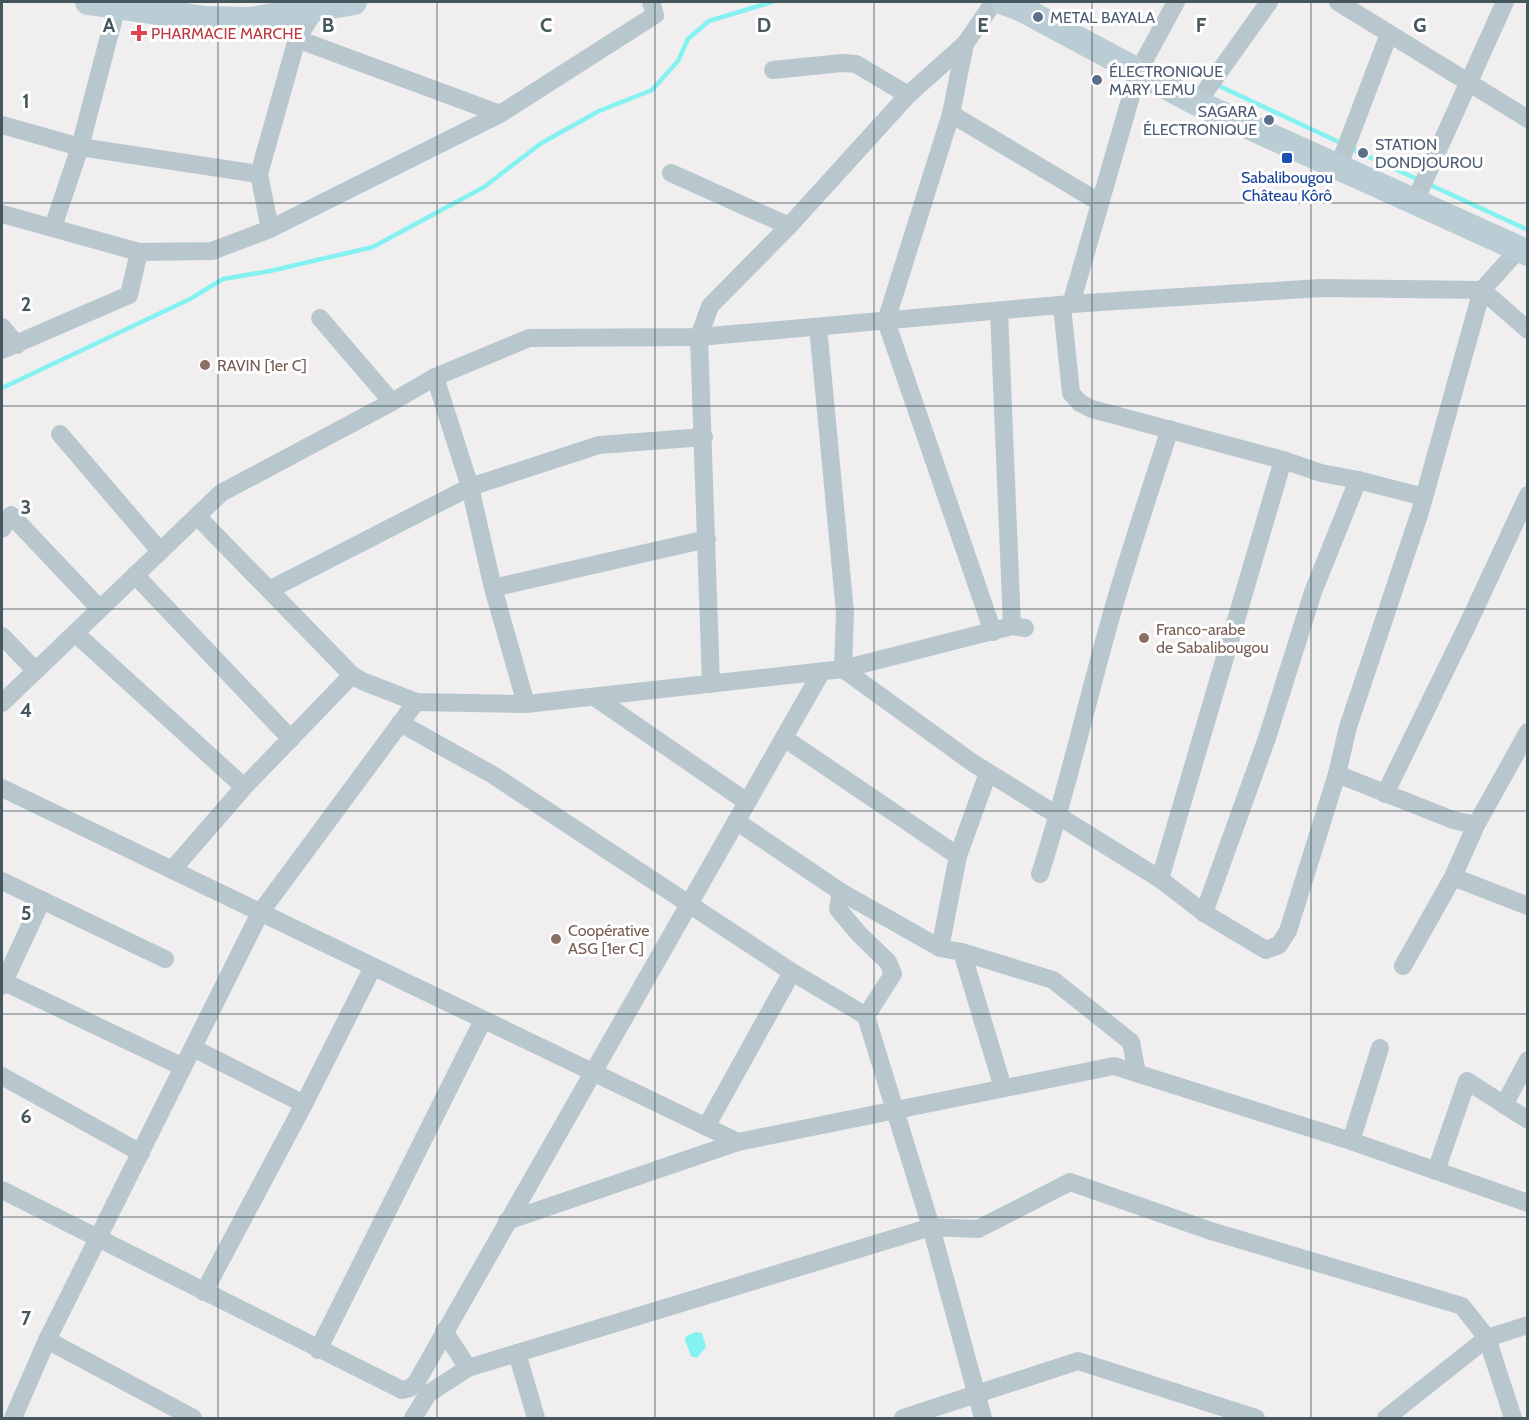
<svg xmlns="http://www.w3.org/2000/svg" width="1529" height="1420" font-family="Cabin,sans-serif">
  <style>
    .water { fill: #83f2f0 }
    .lines { fill: none; stroke-linecap: round; stroke-linejoin: round }
    .stream { stroke: #83f2f0; stroke-width: 4.5 }
    .street { stroke: #b8c7cd; stroke-width: 18 }
    .secondary { stroke: #baccd4; stroke-width: 26 }
    .grid { fill: none; stroke: #45575d; stroke-width: 1.5; stroke-opacity: 0.55 }
    .service-dot { fill: #5c6f8a; stroke: #fff; stroke-width: 2 }
    .health-dot { fill: #e0444e; stroke: #fff; stroke-width: 2 }
    .transit-dot { fill: #1a4fb4; stroke: #fff; stroke-width: 2 }
    .education-dot { fill: #8d6e63; stroke: #fff; stroke-width: 2 }
    .labels { text-anchor: middle; stroke-width: 6; stroke-linejoin: round; paint-order: stroke }
    .service-label { font-size: 16px; fill: #4e5e75; stroke: #fff; text-anchor: start }
    .health-label { font-size: 16px; fill: #be3a42; stroke: #fff; text-anchor: start }
    .transit-label { font-size: 16px; fill: #164399; stroke: #fff }
    .education-label { font-size: 16px; fill: #785e54; stroke: #fff; text-anchor: start }
    .grid-label { font-size: 20px; text-anchor: middle; font-weight: bold; fill: #45575d; stroke: #fff; stroke-width: 6; stroke-linejoin: round; paint-order: stroke }
  </style>
  <rect width="100%" height="100%" fill="#f1eeef"/>
  <path class="water" d="M696,1332l6,1 4,14 -9,11 -6,-2 -6,-16 1,-4z"/>
  <g class="lines">
    <g class="stream">
      <path d="M1199,76l8,4"/>
      <path d="M1215,84l128,60"/>
      <path d="M1350,148l69,32"/>
      <path d="M1426,183l102,47"/>
      <path d="M2,388l188,-89 33,-20 47,-8 103,-24 111,-60 56,-43 59,-33 53,-21 26,-29 10,-22 21,-18 63,-19"/>
    </g>
    <g class="street">
      <path d="M1338,2l190,117"/>
      <path d="M297,39l203,75"/>
      <path d="M965,44l-14,70 -65,207 107,311"/>
      <path d="M773,70l69,-7 14,1 52,31"/>
      <path d="M1197,103l72,-101"/>
      <path d="M951,114l148,88"/>
      <path d="M2,125l78,22 179,27"/>
      <path d="M1338,168l51,-134"/>
      <path d="M671,173l118,53"/>
      <path d="M1415,201l90,-199"/>
      <path d="M2,214l137,38 73,-1 58,-22 230,-115 155,-99 -4,-13"/>
      <path d="M53,227l27,-80 37,-141"/>
      <path d="M270,229l-11,-55 38,-135 22,-36"/>
      <path d="M1071,304l67,-232 38,-70"/>
      <path d="M1062,306l9,87 9,10 12,6 191,51 38,13 37,7 -45,112 -46,146 -63,175"/>
      <path d="M999,311l13,315"/>
      <path d="M320,318l72,84"/>
      <path d="M2,327l15,18"/>
      <path d="M818,327l27,285 -2,57 130,94 187,116 44,34 62,37 13,-5 9,-14 49,-157 11,-47 72,-215 62,-222 37,-41"/>
      <path d="M2,350l127,-55 10,-43"/>
      <path d="M435,377l35,110 23,101 33,116"/>
      <path d="M60,434l100,117"/>
      <path d="M1358,480l66,17"/>
      <path d="M197,516l155,159 10,6 54,21 110,2 317,-35 169,-43 13,2"/>
      <path d="M2,529l9,-14 89,94"/>
      <path d="M135,575l156,164"/>
      <path d="M493,588l214,-49"/>
      <path d="M269,590l201,-103 129,-42 105,-8"/>
      <path d="M75,633l169,154"/>
      <path d="M2,636l33,34"/>
      <path d="M711,684l-12,-347 11,-31 79,-80 119,-131 57,-51 29,-42"/>
      <path d="M596,698l151,104"/>
      <path d="M2,703l219,-210 171,-91 43,-25 94,-39 170,-1 372,-33 249,-16 162,2 46,40"/>
      <path d="M400,723l93,52 299,197 74,44 65,211 52,191"/>
      <path d="M784,738l174,118"/>
      <path d="M1337,774l116,46 23,5"/>
      <path d="M2,788l736,354"/>
      <path d="M1385,794l81,-166 62,-133"/>
      <path d="M736,821l105,71 99,56 22,4 91,28 78,62 6,31"/>
      <path d="M172,870l72,-83 108,-112"/>
      <path d="M1040,874c27,-84 46,-169 70,-254 18,-64 39,-127 60,-191"/>
      <path d="M1453,877l75,29"/>
      <path d="M1160,879l123,-419"/>
      <path d="M2,881l163,78"/>
      <path d="M841,892l-3,17 21,25 29,28 5,12 -27,42"/>
      <path d="M940,948l18,-92 30,-83"/>
      <path d="M962,952l41,136"/>
      <path d="M1403,966l50,-89 23,-52 52,-93"/>
      <path d="M2,981l181,86"/>
      <path d="M2,986l40,-86"/>
      <path d="M193,1048l111,56"/>
      <path d="M2,1076l139,77"/>
      <path d="M1504,1105l24,-45"/>
      <path d="M706,1127l86,-155"/>
      <path d="M1351,1141l29,-93"/>
      <path d="M1436,1171l31,-90 61,39"/>
      <path d="M2,1190l400,200 8,-2 6,-5 406,-712"/>
      <path d="M507,1221l231,-79 376,-76 237,75 177,62"/>
      <path d="M204,1292l100,-188 69,-137"/>
      <path d="M444,1331l24,37"/>
      <path d="M47,1340l213,-427 156,-211"/>
      <path d="M318,1350l165,-330"/>
      <path d="M517,1353l19,65"/>
      <path d="M13,1418l34,-78 146,78"/>
      <path d="M413,1418l15,-24 40,-26 463,-141 47,2 92,-47 141,49 251,75 25,32 26,80"/>
      <path d="M903,1418l175,-57 178,57"/>
      <path d="M1386,1418l101,-80 41,-13"/>
    </g>
    <g class="secondary">
      <path d="M88,2l117,17 46,1 103,-18"/>
      <path d="M1004,2l16,6 177,95 331,150"/>
    </g>
  </g>
  <path class="grid" d="M218,2v1416M437,2v1416M655,2v1416M874,2v1416M1092,2v1416M1311,2v1416M2,203h1526M2,406h1526M2,609h1526M2,811h1526M2,1014h1526M2,1217h1526"/>
  <g class="service-dot">
    <circle cx="1038" cy="17" r="6"/>
    <circle cx="1097" cy="80" r="6"/>
    <circle cx="1269" cy="120" r="6"/>
    <circle cx="1363" cy="153" r="6"/>
  </g>
  <path class="health-dot" d="M136 24h6v6h6v6h-6v6h-6v-6h-6v-6h6z"/>
  <rect class="transit-dot" x="1281" y="152" width="12" height="12" rx="3"/>
  <g class="education-dot">
    <circle cx="205" cy="365" r="6"/>
    <circle cx="1144" cy="638" r="6"/>
    <circle cx="556" cy="939" r="6"/>
  </g>
  <g class="labels">
    <g class="service-label">
      <text x="1050" y="23">METAL BAYALA</text>
      <text x="1109" y="77">ÉLECTRONIQUE<tspan x="1109" dy="18">MARY LEMU</tspan></text>
      <text x="1257" y="117" text-anchor="end">SAGARA<tspan x="1257" dy="18">ÉLECTRONIQUE</tspan></text>
      <text x="1375" y="150">STATION<tspan x="1375" dy="18">DONDJOUROU</tspan></text>
    </g>
    <g class="health-label">
      <text x="151" y="39">PHARMACIE MARCHE</text>
    </g>
    <g class="transit-label">
      <text x="1287" y="183">Sabalibougou<tspan x="1287" dy="18">Château Kôrô</tspan></text>
    </g>
    <g class="education-label">
      <text x="217" y="371">RAVIN [1er C]</text>
      <text x="1156" y="635">Franco-arabe<tspan x="1156" dy="18">de Sabalibougou</tspan></text>
      <text x="568" y="936">Coopérative<tspan x="568" dy="18">ASG [1er C]</tspan></text>
    </g>
  </g>
  <g class="grid-label">
    <text x="109" y="32">A</text>
    <text x="328" y="32">B</text>
    <text x="546" y="32">C</text>
    <text x="764" y="32">D</text>
    <text x="983" y="32">E</text>
    <text x="1201" y="32">F</text>
    <text x="1420" y="32">G</text>
    <text x="26" y="108">1</text>
    <text x="26" y="311">2</text>
    <text x="26" y="514">3</text>
    <text x="26" y="717">4</text>
    <text x="26" y="920">5</text>
    <text x="26" y="1123">6</text>
    <text x="26" y="1325">7</text>
  </g>
  <rect width="1529" height="1420" fill="none" stroke="#45575d" stroke-width="6"/>
</svg>
